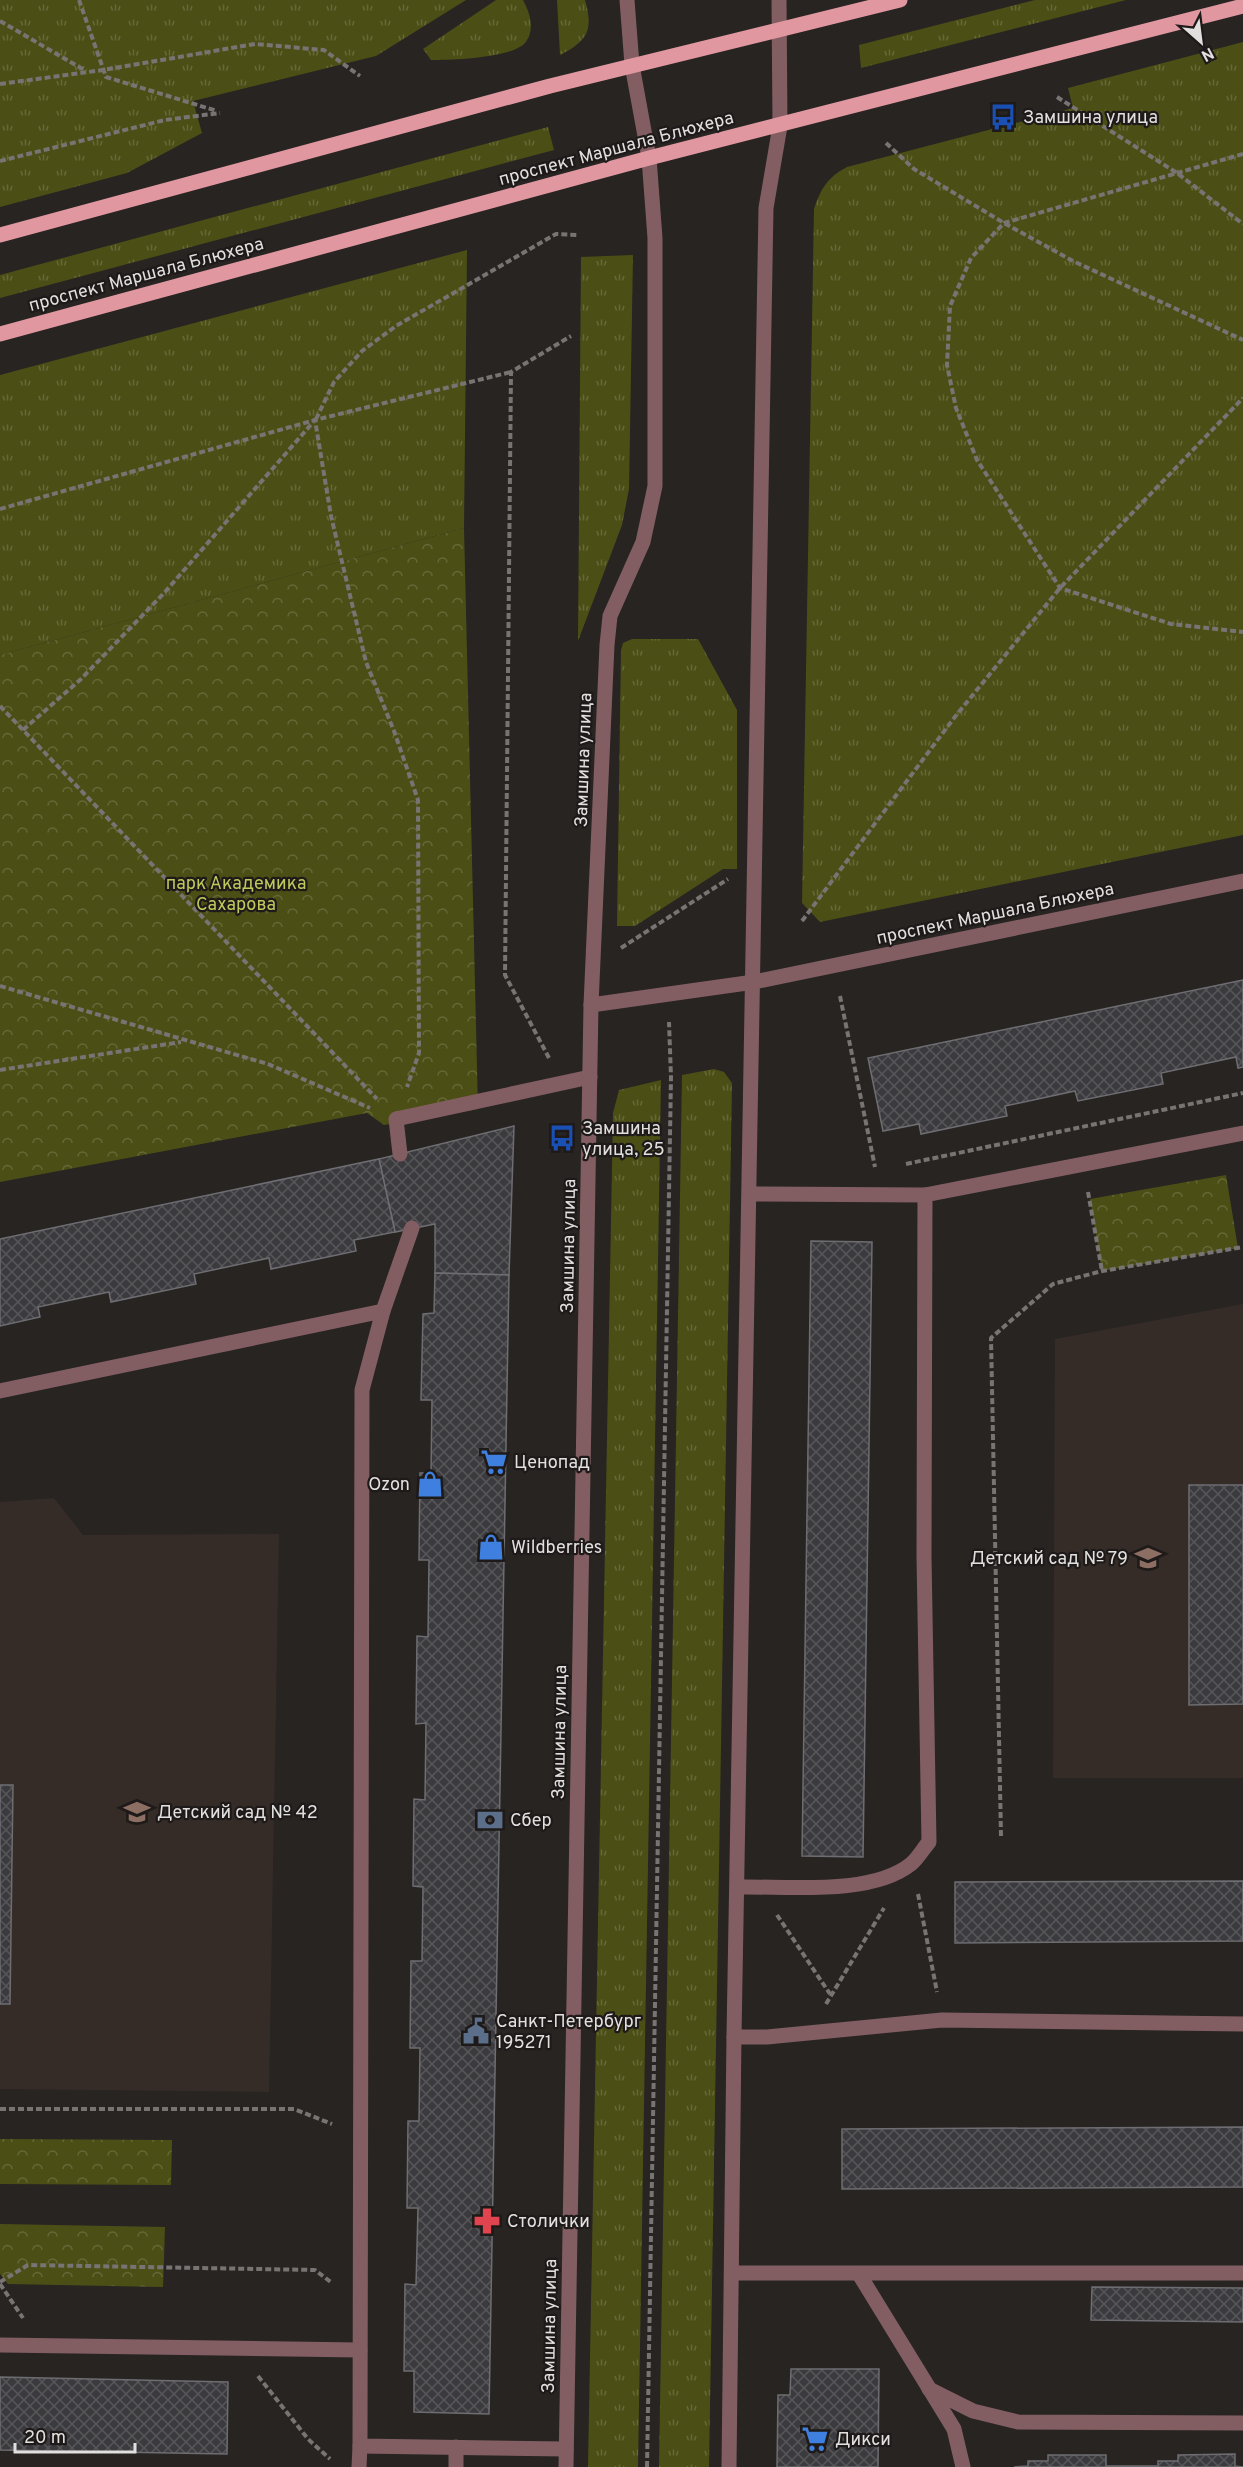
<svg xmlns="http://www.w3.org/2000/svg" width="1243" height="2467" font-family="Overpass,sans-serif">
  <style>
    .built { fill: #352c28 }
    .grass { fill: url(#grass-tufts) }
    .park { fill: url(#park-crowns) }
    .building { fill: url(#building-cross-hatch); stroke: #6e6d71; stroke-width: 1.5 }
    .lines { fill: none; stroke-linecap: round; stroke-linejoin: round }
    .path { stroke: #777473; stroke-width: 4; stroke-dasharray: 6 3; stroke-linecap: butt }
    .service { stroke: #825e62; stroke-width: 15 }
    .minor { stroke: #825e62; stroke-width: 15 }
    .tertiary { stroke: #825e62; stroke-width: 15 }
    .primary { stroke: #e097a0; stroke-width: 15 }
    .labels { text-anchor: middle; stroke-width: 4.5; stroke-linejoin: round; paint-order: stroke }
    .poi-label { font-size: 18px; fill: #e2e0df; stroke: #1e1a19; text-anchor: start }
    .street-label { font-size: 18px; fill: #e2e0df; stroke: #1e1a19 }
    .park-label { font-size: 18px; fill: #c0c95b; stroke: #1e1a19 }
  </style>
  <defs>
    <pattern id="grass-tufts" width="24" height="20" patternUnits="userSpaceOnUse" patternTransform="scale(1.5)"><rect width="24" height="20" fill="#4b4f15"/><path d="M3 7l-1-3M5 7V3M7 7l1-3M15 17l-1-3M17 17v-4M19 17l1-3" fill="none" stroke="#656837"/></pattern>
    <pattern id="park-crowns" width="20" height="18" patternUnits="userSpaceOnUse" patternTransform="scale(1.5)"><rect width="20" height="18" fill="#4b4f15"/><path d="M2 6a3 3 0 1 1 6 0M12 15a3 3 0 1 1 6 0" fill="none" stroke="#656837"/></pattern>
    <pattern id="building-cross-hatch" width="8" height="8" patternUnits="userSpaceOnUse" patternTransform="scale(1.5)"><rect width="8" height="8" fill="#3b3a3e"/><path d="M0 0l8 8M0 8l8-8" fill="none" stroke="#575659"/></pattern>
  </defs>
  <rect width="100%" height="100%" fill="#272422"/>
  <g class="built">
    <path d="M1243,1304v474h-190l2,-439z"/>
    <path d="M54,1498l29,37 196,-1 -10,558 -269,-3v-587z"/>
  </g>
  <g class="grass">
    <path d="M0,0h466l-90,56 -183,45 9,32 -75,40 -127,34z"/>
    <path d="M496,0h27c7,13 13,31 1,44 -15,14 -72,16 -93,16l-8,-11z"/>
    <path d="M557,0h28c9,31 2,41 -25,55z"/>
    <path d="M1035,0h91l-265,68 -2,-23z"/>
    <path d="M1243,42v793l-423,87 -18,-19 12,-694c7,-21 14,-32 33,-42l226,-59 -5,-20z"/>
    <path d="M548,127l6,23 -554,148v-23z"/>
    <path d="M467,250l-3,278 -464,127v-280z"/>
    <path d="M633,255l-4,234 -7,36 -44,116 3,-384z"/>
    <path d="M632,639h66l39,71v159h-14l-88,57h-18l4,-276 2,-7z"/>
    <path d="M714,1069l10,3 8,11 -23,1384h-50l23,-1392z"/>
    <path d="M661,1080l-23,1387h-50l25,-1354 6,-23z"/>
  </g>
  <g class="park">
    <path d="M464,528l14,581 -94,16 -17,-12 -367,69v-527z"/>
    <path d="M1226,1175l12,73 -136,23 -12,-72z"/>
    <path d="M0,2139l172,1 -1,45 -171,-1z"/>
    <path d="M0,2224l165,3 -2,60 -155,-3 -8,-10z"/>
  </g>
  <g class="building">
    <path d="M1243,980v87l-5,1 -2,-11 -75,16 2,11 -85,17 -3,-10 -70,15 2,10 -86,18 -2,-10 -36,7 -15,-73z"/>
    <path d="M514,1126l-5,149 -74,-2v-49l-40,8 -16,-73z"/>
    <path d="M379,1159l16,73 -41,8 2,11 -85,18 -2,-11 -75,16 2,10 -85,18 -2,-10 -71,15 2,10 -40,9v-87z"/>
    <path d="M811,1241l61,1 -9,615 -61,-1z"/>
    <path d="M435,1273l74,2 -20,1139 -75,-2v-41h-10l1,-87 11,1 2,-77h-11l1,-87h11l1,-73h-10l1,-87h11l1,-74 -10,-1 1,-87 11,1 1,-77 -10,1 1,-88 11,1 1,-77h-10l1,-87h11l1,-73h-11l2,-86 11,-1z"/>
    <path d="M1189,1485h54v219l-54,1z"/>
    <path d="M0,1785h13l-3,219h-10z"/>
    <path d="M1243,1881v60l-288,2v-61z"/>
    <path d="M1243,2127v60l-401,2v-60z"/>
    <path d="M1092,2287l151,1v34l-152,-2z"/>
    <path d="M791,2369h88l-1,98h-101l1,-72h12z"/>
    <path d="M0,2377l228,5 -1,72 -227,-4z"/>
    <path d="M1235,2454v12l8,1h-229l14,-1v-5h20v-6h58v11h52v-5h20v-6z"/>
  </g>
  <g class="lines">
    <g class="path">
      <path d="M79,0l27,77 111,34"/>
      <path d="M0,21l86,50"/>
      <path d="M0,84l103,-14 152,-26 69,6 36,26"/>
      <path d="M1057,97l120,76 66,51"/>
      <path d="M886,143l28,26 90,54 69,38 170,79"/>
      <path d="M1243,154l-239,69 -33,35 -21,48 -3,59 9,43 21,52 83,128 111,36 72,8"/>
      <path d="M0,161l165,-41 55,-7"/>
      <path d="M316,419l18,-37 28,-31 34,-25 160,-92 22,1"/>
      <path d="M0,509l315,-89 196,-48"/>
      <path d="M0,706l377,393"/>
      <path d="M23,730l58,-51 84,-87 150,-172 16,96 35,146 28,69 24,69 1,253 -12,34"/>
      <path d="M802,921l152,-203 106,-130 183,-190"/>
      <path d="M621,948l107,-69"/>
      <path d="M0,986l268,78 102,44"/>
      <path d="M840,996l35,171"/>
      <path d="M549,1058l-44,-83 6,-603 60,-36"/>
      <path d="M0,1070l181,-28"/>
      <path d="M906,1164l337,-71"/>
      <path d="M1088,1192l14,79"/>
      <path d="M1001,1836l-10,-498 62,-54 49,-13 141,-24"/>
      <path d="M918,1894l19,98"/>
      <path d="M777,1915l53,79"/>
      <path d="M826,2004l58,-96"/>
      <path d="M0,2109h294l38,15"/>
      <path d="M0,2282l28,-17 287,5 17,13"/>
      <path d="M0,2284l23,34"/>
      <path d="M258,2376l50,63 22,20"/>
      <path d="M647,2467l24,-1390 -2,-55"/>
    </g>
    <g class="service">
      <path d="M400,1154l-4,-35 194,-42"/>
      <path d="M750,1194l175,1"/>
      <path d="M412,1228l-29,83 -21,79 -2,1056 206,3"/>
      <path d="M0,1391l383,-80"/>
      <path d="M738,1887c50,-1 133,9 173,-23 7,-6 12,-15 18,-22l-5,-286 1,-361 318,-62"/>
      <path d="M734,2037h33l175,-17 301,4"/>
      <path d="M733,2273h510"/>
      <path d="M859,2274l95,155 9,38"/>
      <path d="M0,2345l360,5"/>
      <path d="M929,2389l44,22 45,11 225,1"/>
      <path d="M359,2467l1,-21"/>
      <path d="M456,2467v-20"/>
    </g>
    <path class="minor" d="M591,1005l163,-23 489,-101"/>
    <g class="tertiary">
      <path d="M566,2467l25,-1462 16,-360 3,-29 33,-74 12,-56v-248l-6,-80 -17,-93 -5,-65"/>
      <path d="M729,2467c3,-144 3,-288 5,-431 10,-610 24,-1219 32,-1828l14,-82 -1,-126"/>
    </g>
    <g class="primary">
      <path d="M0,235l550,-149 350,-86"/>
      <path d="M0,334l649,-176 594,-152"/>
    </g>
  </g>
  <defs>
    <g id="bus-bare" transform="scale(2.07)"><path d="M-5-6H5V4H4V6H2V4H-2V6H-4V4H-5ZM-3.5-4V0h7V-4ZM-3.5 1.2v1.5H-2V1.2ZM2 1.2v1.5H3.5V1.2Z" fill="#1a4fb4" stroke="#1e1a19" stroke-width="2.5" paint-order="stroke"/></g>
    <g id="supermarket-bare" transform="scale(2.07)"><path d="M-6-5.5h2.5l.6 2H6L4.5 2H-2.5L-4.4-4H-6ZM-1.5 3.2a1.3 1.3 0 1 0 .1 0ZM3 3.2a1.3 1.3 0 1 0 .1 0Z" fill="#3f7fe0" stroke="#1e1a19" stroke-width="2.5" paint-order="stroke"/></g>
    <g id="shop-bare" transform="scale(2.07)"><path d="M-5-2.5h2.3a2.7 3.5 0 0 1 5.4 0H5L5.5 6h-11ZM-1.5-2.5h3a1.5 2.3 0 0 0-3 0Z" fill="#3f7fe0" stroke="#1e1a19" stroke-width="2.5" paint-order="stroke"/></g>
    <g id="school-bare" transform="scale(2.07)"><path d="M0-5L7-2L0 1L-7-2ZM-4 1L0 2.5L4 1V4Q0 6-4 4Z" fill="#8d6e63" stroke="#1e1a19" stroke-width="2.5" paint-order="stroke"/></g>
    <g id="bank-bare" transform="scale(2.07)"><path d="M-6-4H6V4H-6ZM0-2.3a2.3 2.3 0 1 0 0 4.6a2.3 2.3 0 1 0 0-4.6Z" fill="#5c6f8a" stroke="#1e1a19" stroke-width="2.5" paint-order="stroke"/></g>
    <g id="civic-bare" transform="scale(2.07)"><path d="M-.6-6.5H3V-4.5H.6V-3L4-1V1h2V6H-6V1h2V-1L-.6-3ZM-1.2 2.5V6h2.4V2.5Z" fill="#5c6f8a" stroke="#1e1a19" stroke-width="2.5" paint-order="stroke"/></g>
    <g id="pharmacy-bare" transform="scale(2.07)"><path d="M-2-6h4v4h4v4h-4v4h-4v-4h-4v-4h4Z" fill="#e0444e" stroke="#1e1a19" stroke-width="2.5" paint-order="stroke"/></g>
  </defs>
  <g fill-rule="evenodd">
    <use href="#bus-bare" x="1003" y="117"/>
    <use href="#bus-bare" x="562" y="1138"/>
    <use href="#supermarket-bare" x="494" y="1462"/>
    <use href="#shop-bare" x="430" y="1484"/>
    <use href="#shop-bare" x="491" y="1547"/>
    <use href="#school-bare" x="1148" y="1558"/>
    <use href="#school-bare" x="137" y="1812"/>
    <use href="#bank-bare" x="490" y="1820"/>
    <use href="#civic-bare" x="476" y="2031"/>
    <use href="#pharmacy-bare" x="487" y="2221"/>
    <use href="#supermarket-bare" x="815" y="2439"/>
  </g>
  <g class="labels">
    <g class="poi-label">
      <text x="1023" y="123">Замшина улица</text>
      <text x="582" y="1134">Замшина<tspan x="582" dy="21">улица, 25</tspan></text>
      <text x="514" y="1468">Ценопад</text>
      <text x="410" y="1490" text-anchor="end">Ozon</text>
      <text x="511" y="1553">Wildberries</text>
      <text x="1128" y="1564" text-anchor="end">Детский сад № 79</text>
      <text x="157" y="1818">Детский сад № 42</text>
      <text x="510" y="1826">Сбер</text>
      <text x="496" y="2027">Санкт-Петербург<tspan x="496" dy="21">195271</tspan></text>
      <text x="507" y="2227">Столички</text>
      <text x="835" y="2445">Дикси</text>
    </g>
    <g class="street-label">
      <text transform="translate(616 148) rotate(-15)" y="6">проспект Маршала Блюхера</text>
      <text transform="translate(146 274) rotate(-15)" y="6">проспект Маршала Блюхера</text>
      <text transform="translate(583 760) rotate(-88)" y="6">Замшина улица</text>
      <text transform="translate(995 913) rotate(-12)" y="6">проспект Маршала Блюхера</text>
      <text transform="translate(568 1246) rotate(-89)" y="6">Замшина улица</text>
      <text transform="translate(559 1732) rotate(-89)" y="6">Замшина улица</text>
      <text transform="translate(549 2326) rotate(-89)" y="6">Замшина улица</text>
    </g>
    <g class="park-label">
      <text x="236" y="889">парк Академика<tspan x="236" dy="21">Сахарова</tspan></text>
    </g>
  </g>
  <g transform="translate(1201 42) rotate(152)" stroke="#1e1a19" stroke-width="4.5" paint-order="stroke">
  <path d="M0-4.5L10 22L0 15L-10 22Z" fill="#e2e0df"/>
  <text y="-9" font-size="16" font-weight="bold" text-anchor="middle" fill="#e2e0df">N</text>
  </g>
  <path d="M15 2443v9h120v-9" fill="none" stroke="#e2e0df" stroke-width="3"/>
  <text x="24" y="2443" font-size="18" fill="#e2e0df" stroke="#1e1a19" stroke-width="4.5" paint-order="stroke">20 m</text>
</svg>
